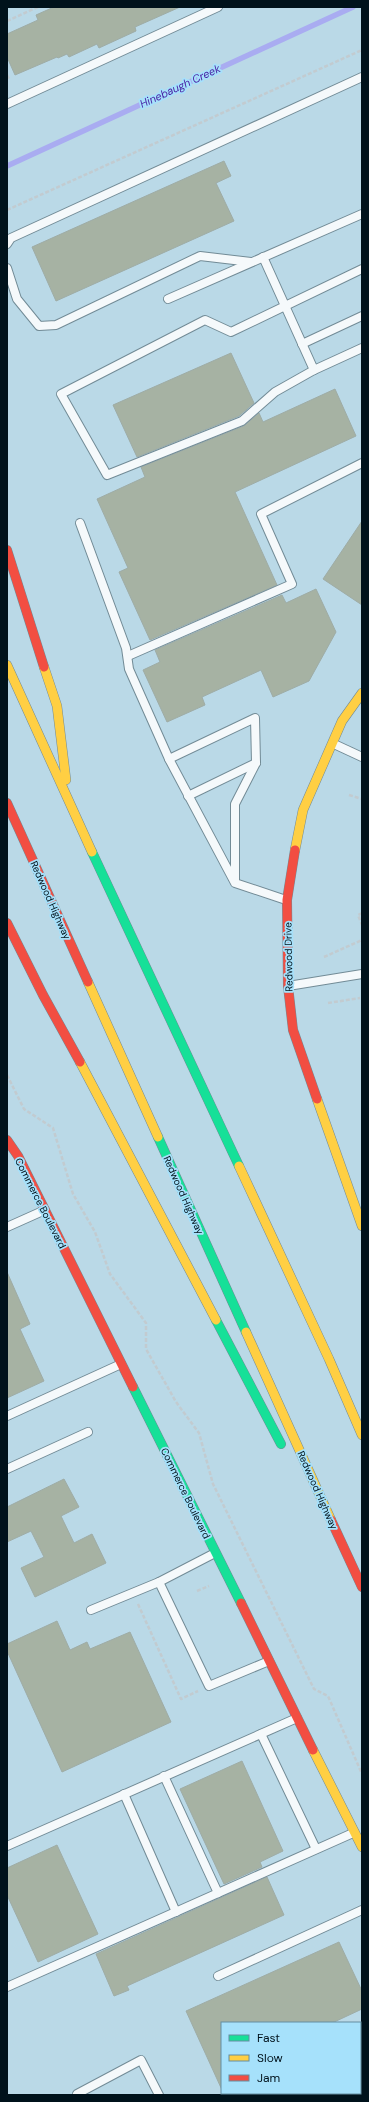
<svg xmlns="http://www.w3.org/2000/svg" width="369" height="2102" font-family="'DM Sans',sans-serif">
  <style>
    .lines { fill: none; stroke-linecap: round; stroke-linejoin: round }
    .stream { stroke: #a9acf1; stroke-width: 5.5 }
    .building { fill: #a6b2a3; stroke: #9eaca6 }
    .lane-casing { stroke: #728b96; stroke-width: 10 }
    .fast-casing { stroke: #728b96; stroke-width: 10 }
    .slow-casing { stroke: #728b96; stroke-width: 10 }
    .jam-casing { stroke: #728b96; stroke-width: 10 }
    .path { stroke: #c2cbd0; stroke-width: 2.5; stroke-dasharray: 4 2; stroke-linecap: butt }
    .lane { stroke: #f5f9fb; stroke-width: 8 }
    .fast { stroke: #16e098; stroke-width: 9 }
    .slow { stroke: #ffcf43; stroke-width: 9 }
    .jam { stroke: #f24e42; stroke-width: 9 }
    .labels { text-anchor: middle; stroke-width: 3.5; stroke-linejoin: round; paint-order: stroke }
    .street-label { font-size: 10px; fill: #00121b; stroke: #a6e1fb }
    .water-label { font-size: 11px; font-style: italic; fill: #461ea3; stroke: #a6e1fb }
  </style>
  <rect width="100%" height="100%" fill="#bad9e7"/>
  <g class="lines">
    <path class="stream" d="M7,166l346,-159"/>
  </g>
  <g class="building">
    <path d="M54,7h126l-45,20 1,4 -37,17 -2,-4 -28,13 -2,-3 -9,4 -1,-1 -42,18 -8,-18v-23l31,-14 -2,-5z"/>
    <path d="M224,161l7,15 -15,7 18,38 -178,80 -24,-54z"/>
    <path d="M231,353l23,50 -15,13 -102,41 -24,-52z"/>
    <path d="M335,389l21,47 -121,56 42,93 -127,55 -31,-68 9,-4 -31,-69 48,-22 -4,-10 103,-41 15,-13 4,9z"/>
    <path d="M362,521v84l-39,-26z"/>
    <path d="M316,589l20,43 -27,49 -36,16 -12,-27 -59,27 3,8 -38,17 -24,-52 17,-8 -5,-12 127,-55 4,8z"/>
    <path d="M7,1272l23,52 -10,5 24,52 -37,17z"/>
    <path d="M64,1479l15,28 -18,9 13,27 18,-9 14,29 -71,34 -14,-29 23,-11 -13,-26 -24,11v-35z"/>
    <path d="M57,1621l13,29 17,-8 3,7 40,-17 41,90 -109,50 -55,-121v-7z"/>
    <path d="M242,1761l41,90 -23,11 2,5 -38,17 -44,-95z"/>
    <path d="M57,1845l41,89 -60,28 -31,-67v-27z"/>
    <path d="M267,1877l17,38 -157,71 2,4 -15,6 -18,-42z"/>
    <path d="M339,1942l23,49v18l-30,14h-110v67l-36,-79z"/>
  </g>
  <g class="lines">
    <g class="lane-casing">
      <g id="lane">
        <path d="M7,104l211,-97"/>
        <path d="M7,244l4,-6 351,-161"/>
        <path d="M263,257l51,113 48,-22"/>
        <path d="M7,268l10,31 22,27 17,-1 144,-69 51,6"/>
        <path d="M168,299l194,-85"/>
        <path d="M302,344l60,-28"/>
        <path d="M314,370l-39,22 -33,29 -135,54 -46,-81 144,-74 26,12 131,-63"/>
        <path d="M80,523l46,125 3,21 40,90"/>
        <path d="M128,656l164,-72 -31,-70 101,-51"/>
        <path d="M334,744l28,13"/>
        <path d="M188,796l68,-33"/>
        <path d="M235,883v-79l21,-41 -1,-45 -86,41 66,124 51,17"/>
        <path d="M288,986l74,-12"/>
        <path d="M7,1227l38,-17"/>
        <path d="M7,1416l114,-52"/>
        <path d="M7,1469l81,-37"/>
        <path d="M215,1553l-56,29 50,104 60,-25"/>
        <path d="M91,1610l68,-28"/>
        <path d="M261,1734l55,115"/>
        <path d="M164,1776l54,117"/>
        <path d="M124,1794l52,118"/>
        <path d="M7,1846l290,-128"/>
        <path d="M218,1976l144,-66"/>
        <path d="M7,1987l346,-154"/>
        <path d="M360,2058l2,1"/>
        <path d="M78,2095l-1,-1 64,-34 18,35"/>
        <path d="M261,2095l4,-2"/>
      </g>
    </g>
    <g class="fast-casing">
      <g id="fast">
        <path d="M92,852l147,314"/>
        <path d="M158,1137l88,195"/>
        <path d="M216,1320l65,124"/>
        <path d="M133,1387l108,216"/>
      </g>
    </g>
    <g class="slow-casing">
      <g id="slow">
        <path d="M7,665l85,187"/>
        <path d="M44,667l13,39 9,74"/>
        <path d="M295,850l8,-40 39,-89 20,-28"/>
        <path d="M88,982l70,155"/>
        <path d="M80,1062l136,258"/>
        <path d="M317,1099l45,127"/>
        <path d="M239,1166l90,193 33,76"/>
        <path d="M246,1332l85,188"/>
        <path d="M313,1750l49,97"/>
      </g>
    </g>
    <g class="jam-casing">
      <g id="jam">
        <path d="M7,550l37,117"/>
        <path d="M7,803l81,179"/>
        <path d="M295,850l-8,50 1,86 5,44 24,69"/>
        <path d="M7,923l36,72 37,67"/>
        <path d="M7,1140l11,16 115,231"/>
        <path d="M331,1520l31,67"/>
        <path d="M241,1603l72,147"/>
      </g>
    </g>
    <g class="path">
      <path d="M7,21l31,-14"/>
      <path d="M7,75l2,4"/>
      <path d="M7,210l355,-160"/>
      <path d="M349,795l13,4"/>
      <path d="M362,913l-4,2 4,10"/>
      <path d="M324,957l38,-17"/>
      <path d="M328,1003l32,-5"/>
      <path d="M7,1075l17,34 29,19 20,66 22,38 15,42 36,49v26l30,53 23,31 14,51 101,205 14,7 34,78"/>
      <path d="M197,1591l12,-5"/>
      <path d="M138,1604l43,95 17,-8"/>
    </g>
    <use href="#lane" class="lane"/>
    <use href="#fast" class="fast"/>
    <use href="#slow" class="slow"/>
    <use href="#jam" class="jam"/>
  </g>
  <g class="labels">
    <g class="street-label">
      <text transform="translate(51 900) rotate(66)" y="4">Redwood Highway</text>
      <text transform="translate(288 957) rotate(-91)" y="4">Redwood Drive</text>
      <text transform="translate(184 1195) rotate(66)" y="4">Redwood Highway</text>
      <text transform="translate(41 1203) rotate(63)" y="4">Commerce Boulevard</text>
      <text transform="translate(318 1490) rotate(66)" y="4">Redwood Highway</text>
      <text transform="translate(186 1493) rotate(64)" y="4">Commerce Boulevard</text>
    </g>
    <g class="water-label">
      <text transform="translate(180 86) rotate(-25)" y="4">Hinebaugh Creek</text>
    </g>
  </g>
  <rect width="369" height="2102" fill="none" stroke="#00121b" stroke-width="16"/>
  <rect x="221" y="2022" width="140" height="72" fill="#a6e1fb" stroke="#648ea1"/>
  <rect x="229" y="2035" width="20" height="6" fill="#16e098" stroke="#648ea1"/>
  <text x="257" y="2042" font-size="12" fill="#00121b">Fast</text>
  <rect x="229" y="2055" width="20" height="6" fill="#ffcf43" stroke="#648ea1"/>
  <text x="257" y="2062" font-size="12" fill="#00121b">Slow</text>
  <rect x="229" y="2075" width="20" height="6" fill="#f24e42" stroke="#648ea1"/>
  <text x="257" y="2082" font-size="12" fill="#00121b">Jam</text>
</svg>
